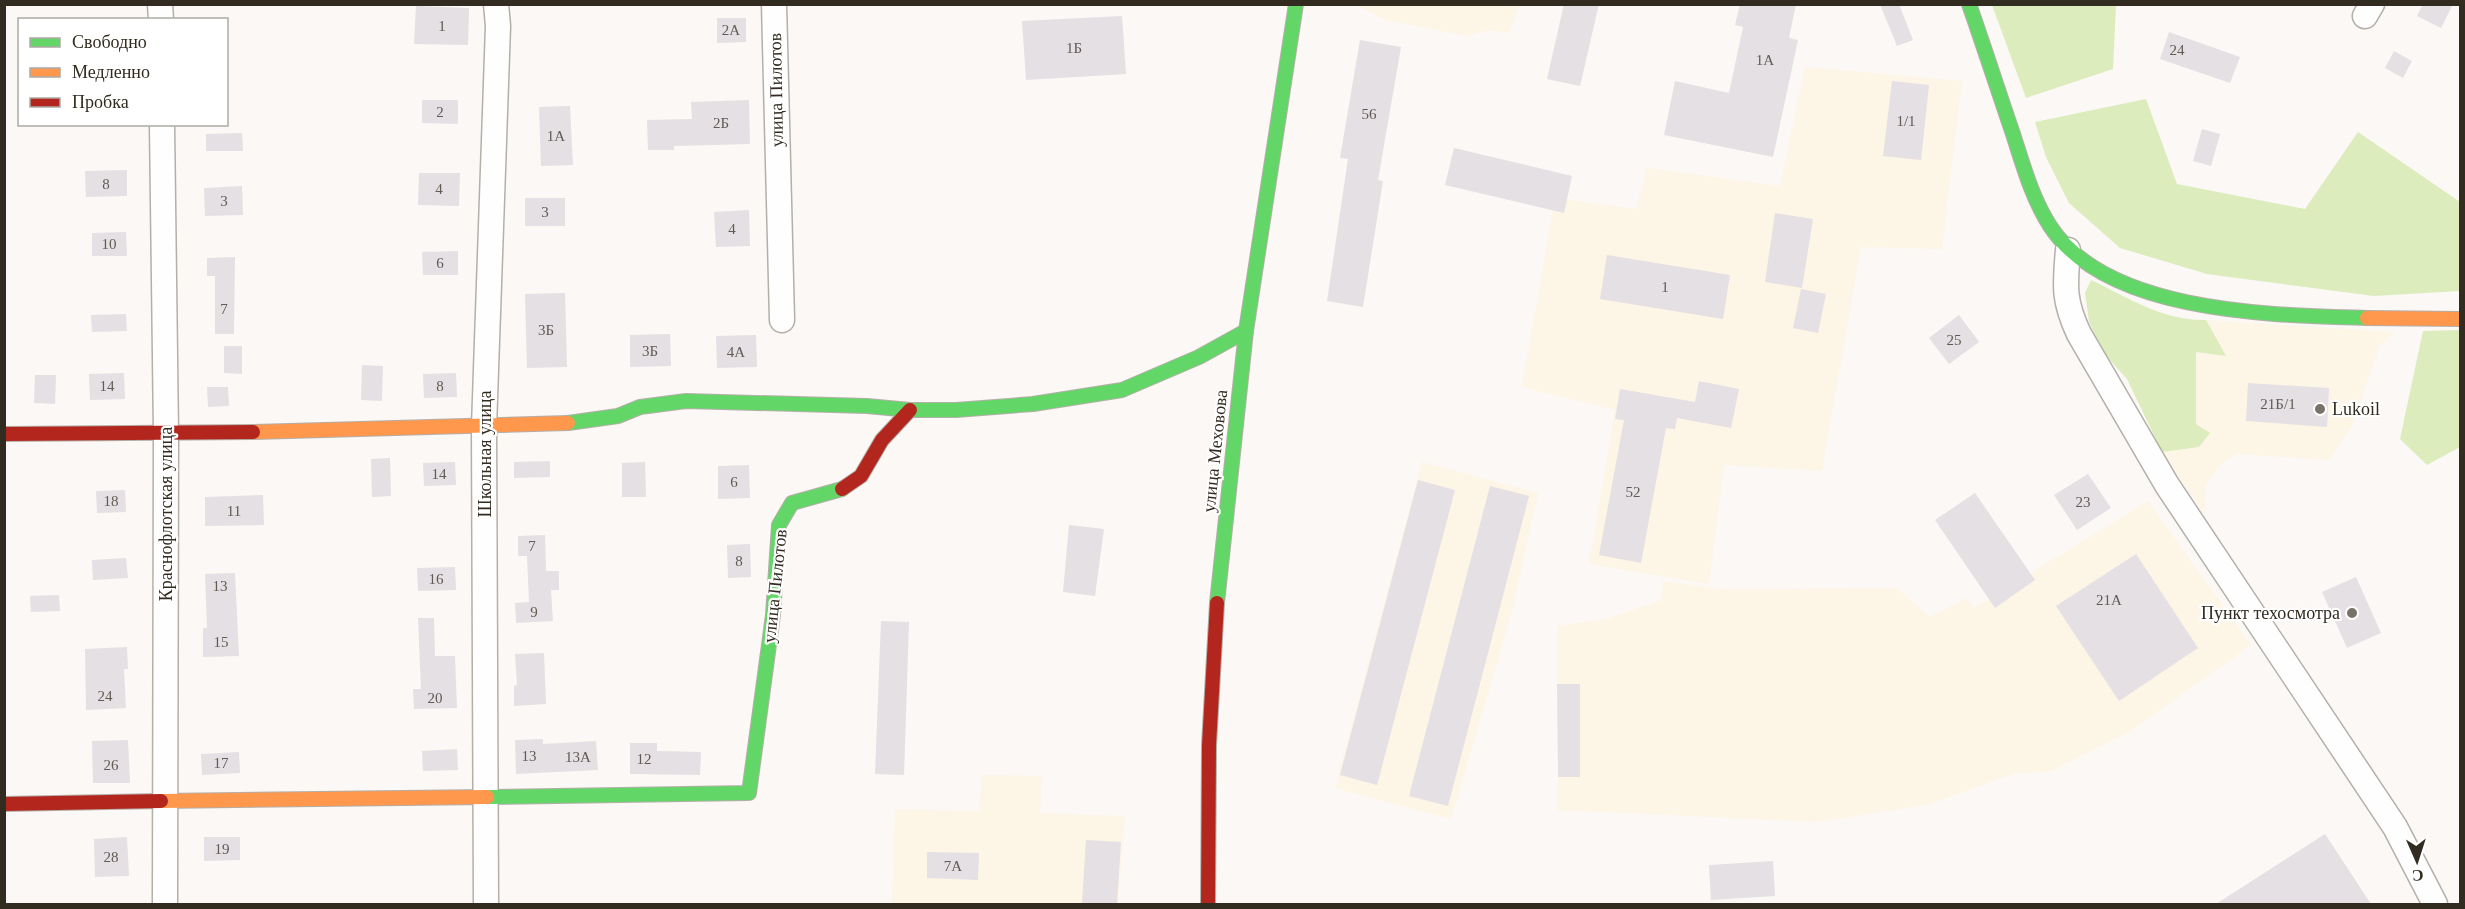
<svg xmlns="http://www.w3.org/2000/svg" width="2465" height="909" font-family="'Times New Roman',serif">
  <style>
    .built { fill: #fdf5e6 }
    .green { fill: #dcecbd }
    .building { fill: #e4e0e4 }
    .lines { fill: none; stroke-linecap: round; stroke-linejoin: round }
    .street-casing { stroke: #b4afa9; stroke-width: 27 }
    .fast-casing { stroke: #b4afa9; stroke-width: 16 }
    .slow-casing { stroke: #b4afa9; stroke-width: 16 }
    .jam-casing { stroke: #b4afa9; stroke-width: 16 }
    .street { stroke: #fefefe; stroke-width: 24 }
    .fast { stroke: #63d668; stroke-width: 14 }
    .slow { stroke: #ff974d; stroke-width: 14 }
    .jam { stroke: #b3261e; stroke-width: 14 }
    .poi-dot { fill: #78736a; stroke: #fff; stroke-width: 2 }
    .labels { text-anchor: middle; stroke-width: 4.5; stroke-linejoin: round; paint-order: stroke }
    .number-label { font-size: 15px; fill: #615b54 }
    .street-label { font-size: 18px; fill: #322b1f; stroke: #fff }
    .poi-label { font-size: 18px; fill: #322b1f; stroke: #fff; text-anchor: start }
  </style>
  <rect width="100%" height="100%" fill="#fbf8f5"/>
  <g class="built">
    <path d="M1356,5h163l-10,28 -21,-3 -20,6 -83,-16z"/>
    <path d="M1805,67l157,14 -20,168 -81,-2 -39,224 -98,-6 -15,119 -120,-20 26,-154 -93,-23 33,-189 81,11 11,-41 133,18z"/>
    <path d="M2206,320l189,12 -15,13 -28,81 -23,34 -93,-6 -17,12 -13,19 -1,30 -43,-63 37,-5 11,-14 -14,-9v-72l29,4z"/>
    <path d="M1422,462l116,31 -26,119 -61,207 -116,-31z"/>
    <path d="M2148,501l103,144 -120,86 -82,41 -33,1 -86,31 -112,18 -260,-12v-184l48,-7 56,-19 1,-19 56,8 178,-1 33,29 36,-19 8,10z"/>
    <path d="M982,775l60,1 -2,37 85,3 -7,88h-226l3,-95 84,2z"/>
  </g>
  <g class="green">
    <path d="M1992,5h124l-3,64 -87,29z"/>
    <path d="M2146,99l31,85 128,25 53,-77 102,70v89l-86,5 -167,-22 -87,-26 -51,-45 -23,-46 -11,-35z"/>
    <path d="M2091,280c38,18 72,41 115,40l20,36 -30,-4v72l14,9 -11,14 -37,5 -35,-73 -27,-30 -11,-28 -4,-28z"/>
    <path d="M2460,330v117l-33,18 -27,-26 23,-108z"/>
  </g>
  <g class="building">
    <path d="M1564,4h35l-19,82 -33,-7z"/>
    <path d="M1740,4h56l-7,34 9,2 -25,117 -109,-22 11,-54 54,12 14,-66 -8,-2z"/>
    <path d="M1880,4h19l14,36 -16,6z"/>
    <path d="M2423,4h30l-12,24 -24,-12z"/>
    <path d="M416,6l53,2 -1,37 -54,-1z"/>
    <path d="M1122,16l4,58 -100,6 -4,-59z"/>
    <path d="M717,18h29v24l-29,1z"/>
    <path d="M2169,32l71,25 -10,26 -70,-24z"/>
    <path d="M1360,40l41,7 -23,133 5,1 -20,126 -36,-6 21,-142 -8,-1z"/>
    <path d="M2394,51l18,10 -9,17 -18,-10z"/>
    <path d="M1892,81l37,4 -8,75 -38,-4z"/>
    <path d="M422,100h36v24l-36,-1z"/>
    <path d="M749,100l1,44 -76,2v4h-26l-1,-30 45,-1 -1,-17z"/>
    <path d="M570,106l3,59 -32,1 -2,-59z"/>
    <path d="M2202,129l18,5 -9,32 -18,-5z"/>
    <path d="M242,133l1,18h-37v-17z"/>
    <path d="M1454,148l118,28 -8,37 -119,-28z"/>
    <path d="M127,170v26l-41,1 -1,-26z"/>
    <path d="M419,173h41l-1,33 -41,-1z"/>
    <path d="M242,186l1,29 -38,1 -1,-28z"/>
    <rect x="525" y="198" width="40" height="28"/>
    <path d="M749,210l1,36 -34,1 -2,-35z"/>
    <path d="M1775,213l38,6 -11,69 -37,-6z"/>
    <path d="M126,232l1,24h-35v-23z"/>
    <path d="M458,251v24h-35l-1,-23z"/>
    <path d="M1607,255l123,20 -7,44 -123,-20z"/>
    <path d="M235,257l-1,77h-19v-58h-8v-18z"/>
    <path d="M1801,289l25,5 -8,39 -25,-5z"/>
    <path d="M565,293l2,74 -40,1 -2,-74z"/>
    <path d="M126,314l1,17 -35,1 -1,-17z"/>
    <path d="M1959,315l20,27 -30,22 -20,-26z"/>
    <path d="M670,334l1,32 -41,1v-32z"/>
    <path d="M756,335l1,32 -40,1 -1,-32z"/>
    <path d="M224,346h18v28l-18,-1z"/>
    <path d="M362,365l21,1 -1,35 -21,-1z"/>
    <path d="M124,373l1,26 -35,1 -1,-26z"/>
    <path d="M456,373l1,24 -33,1 -1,-24z"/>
    <path d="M35,375h21l-1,29 -21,-1z"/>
    <path d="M1699,381l40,8 -8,39 -54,-10 -2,11 -9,-1 -25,135 -42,-8 25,-135 -9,-1 5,-30 75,13z"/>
    <path d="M2248,383l81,5 -2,39 -81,-6z"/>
    <path d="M207,387h21l1,19 -21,1z"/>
    <path d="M390,458l1,38 -19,1 -1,-38z"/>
    <path d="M550,461v16l-36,1v-16z"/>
    <path d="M455,462l1,23 -32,1 -1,-23z"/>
    <path d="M645,462l1,35h-24v-34z"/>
    <path d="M749,465l1,33 -32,1v-33z"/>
    <path d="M2088,474l23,34 -34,22 -23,-35z"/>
    <path d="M1418,480l37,10 -78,295 -37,-10z"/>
    <path d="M1490,486l39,10 -81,310 -39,-10z"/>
    <path d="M125,490l1,22 -29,1 -1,-22z"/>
    <path d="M1975,493l60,87 -40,28 -60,-88z"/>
    <path d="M263,495l1,30 -59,1v-29z"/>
    <path d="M1069,525l35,4 -9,67 -32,-4z"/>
    <path d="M545,535l1,36h13v19h-8l2,31 -37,2 -1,-20 14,-1 -2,-46h-9v-20z"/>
    <path d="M750,544l1,33 -23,1 -1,-33z"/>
    <path d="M2136,554l62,94 -79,53 -63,-95z"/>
    <path d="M126,558l2,20 -35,2 -1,-20z"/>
    <path d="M455,567l1,23 -38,1 -1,-23z"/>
    <path d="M235,573l4,83 -36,1v-29h4l-2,-54z"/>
    <path d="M2356,577l25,56 -34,15 -25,-56z"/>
    <path d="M59,595l1,16 -29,1 -1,-16z"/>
    <path d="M418,618h16l1,38h20l2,52 -43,1 -1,-20h8z"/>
    <path d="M881,621l28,1 -5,153 -29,-1z"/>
    <path d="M127,647l1,22h-4l2,39 -40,2 -1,-61z"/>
    <path d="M544,653l2,51 -32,2v-20l3,-1 -2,-31z"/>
    <path d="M1557,684h23v93h-22z"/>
    <path d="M543,739v5l53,-3 2,29 -82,4 -1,-34z"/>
    <path d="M128,740l2,43h-37l-1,-42z"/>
    <path d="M630,743h27v8l44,1 -1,23 -70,-1z"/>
    <path d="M457,749l1,21 -35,1 -1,-20z"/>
    <path d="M239,752l1,21 -38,2 -1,-21z"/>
    <path d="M2325,834l46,70h-155z"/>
    <path d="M127,837l2,39 -34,1 -1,-38z"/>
    <path d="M204,837h36v23l-36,1z"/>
    <path d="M1086,840l35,2 -4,62h-35z"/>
    <path d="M927,852l52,1 -1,27 -51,-2z"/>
    <path d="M1773,861l2,35 -64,4 -2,-35z"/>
  </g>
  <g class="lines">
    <g class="street-casing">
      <g id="street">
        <path d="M160,4l1,16"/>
        <path d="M774,4l8,316"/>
        <path d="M2365,16l7,-12"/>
        <path d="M162,124l4,310 -1,470"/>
        <path d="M2068,250c-3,36 -5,50 11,84l88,151 228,342 40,77"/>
        <path d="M486,904l-2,-477 14,-401 -2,-22"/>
      </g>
    </g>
    <g class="fast-casing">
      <g id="fast">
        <path d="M1969,4c15,43 29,86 44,130 10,31 19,64 37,92 57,88 224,89 317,92"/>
        <path d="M568,423l50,-7 22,-9 46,-6 181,5 43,4h46l77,-6 89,-14 77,-33 47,-26"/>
        <path d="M1217,603l29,-272 50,-327"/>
        <path d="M487,797l262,-4 24,-178 6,-90 13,-22 50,-14"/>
      </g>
    </g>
    <g class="slow-casing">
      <g id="slow">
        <path d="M2367,318l93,1"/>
        <path d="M253,432l315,-9"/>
        <path d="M161,801l326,-4"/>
      </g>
    </g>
    <g class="jam-casing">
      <g id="jam">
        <path d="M4,434l249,-2"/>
        <path d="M842,489l19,-13 21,-36 28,-30"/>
        <path d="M4,804l157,-3"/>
        <path d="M1208,904l1,-159 8,-142"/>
      </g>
    </g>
    <use href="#street" class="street"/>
    <use href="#fast" class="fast"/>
    <use href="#slow" class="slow"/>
    <use href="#jam" class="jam"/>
  </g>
  <g class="poi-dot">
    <circle cx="2320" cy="409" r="6"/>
    <circle cx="2352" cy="613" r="6"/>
  </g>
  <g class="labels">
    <g class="number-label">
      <text x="442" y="31">1</text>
      <text x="731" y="35">2А</text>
      <text x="1074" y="53">1Б</text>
      <text x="2177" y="55">24</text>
      <text x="1765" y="65">1А</text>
      <text x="440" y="117">2</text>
      <text x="1369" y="119">56</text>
      <text x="1906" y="126">1/1</text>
      <text x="721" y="128">2Б</text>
      <text x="556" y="141">1А</text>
      <text x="106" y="189">8</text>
      <text x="439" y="194">4</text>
      <text x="224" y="206">3</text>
      <text x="545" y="217">3</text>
      <text x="732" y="234">4</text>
      <text x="109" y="249">10</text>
      <text x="440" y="268">6</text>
      <text x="1665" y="292">1</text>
      <text x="224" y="314">7</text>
      <text x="546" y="335">3Б</text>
      <text x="1954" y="345">25</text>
      <text x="650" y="356">3Б</text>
      <text x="736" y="357">4А</text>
      <text x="107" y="391">14</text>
      <text x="440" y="391">8</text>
      <text x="2278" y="409">21Б/1</text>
      <text x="439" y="479">14</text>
      <text x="734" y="487">6</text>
      <text x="1633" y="497">52</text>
      <text x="111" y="506">18</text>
      <text x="2083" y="507">23</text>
      <text x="234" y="516">11</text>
      <text x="532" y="551">7</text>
      <text x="739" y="566">8</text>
      <text x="436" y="584">16</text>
      <text x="220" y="591">13</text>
      <text x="2109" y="605">21А</text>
      <text x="534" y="617">9</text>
      <text x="221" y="647">15</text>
      <text x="105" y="701">24</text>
      <text x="435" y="703">20</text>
      <text x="529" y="761">13</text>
      <text x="578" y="762">13А</text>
      <text x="644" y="764">12</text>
      <text x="221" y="768">17</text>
      <text x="111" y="770">26</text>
      <text x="222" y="854">19</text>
      <text x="111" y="862">28</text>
      <text x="953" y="871">7А</text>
    </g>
    <g class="street-label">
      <text transform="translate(776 90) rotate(-91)" y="6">улица Пилотов</text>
      <text transform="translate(1215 451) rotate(-84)" y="6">улица Меховова</text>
      <text transform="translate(485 454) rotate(-90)" y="6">Школьная улица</text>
      <text transform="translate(166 514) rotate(-90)" y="6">Краснофлотская улица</text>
      <text transform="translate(775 586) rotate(-84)" y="6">улица Пилотов</text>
    </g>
    <g class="poi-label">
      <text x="2332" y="415">Lukoil</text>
      <text x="2340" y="619" text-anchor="end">Пункт техосмотра</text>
    </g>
  </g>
  <rect width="2465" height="909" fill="none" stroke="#322b1f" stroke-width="12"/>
  <rect x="18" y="18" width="210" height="108" fill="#ffffff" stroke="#adaaa5" stroke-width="1.5"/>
  <rect x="30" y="38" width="30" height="9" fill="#63d668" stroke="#adaaa5" stroke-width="1.5"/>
  <text x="72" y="48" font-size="18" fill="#322b1f">Свободно</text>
  <rect x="30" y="68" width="30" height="9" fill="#ff974d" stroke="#adaaa5" stroke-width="1.5"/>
  <text x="72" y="78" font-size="18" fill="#322b1f">Медленно</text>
  <rect x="30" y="98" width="30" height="9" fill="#b3261e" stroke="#adaaa5" stroke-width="1.5"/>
  <text x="72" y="108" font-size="18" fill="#322b1f">Пробка</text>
  <g transform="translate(2417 861) rotate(177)" stroke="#ffffff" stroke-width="4.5" paint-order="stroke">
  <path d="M0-4.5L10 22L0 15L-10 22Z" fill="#322b1f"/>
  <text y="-9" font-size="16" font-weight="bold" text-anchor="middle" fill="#322b1f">С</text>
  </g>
</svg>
